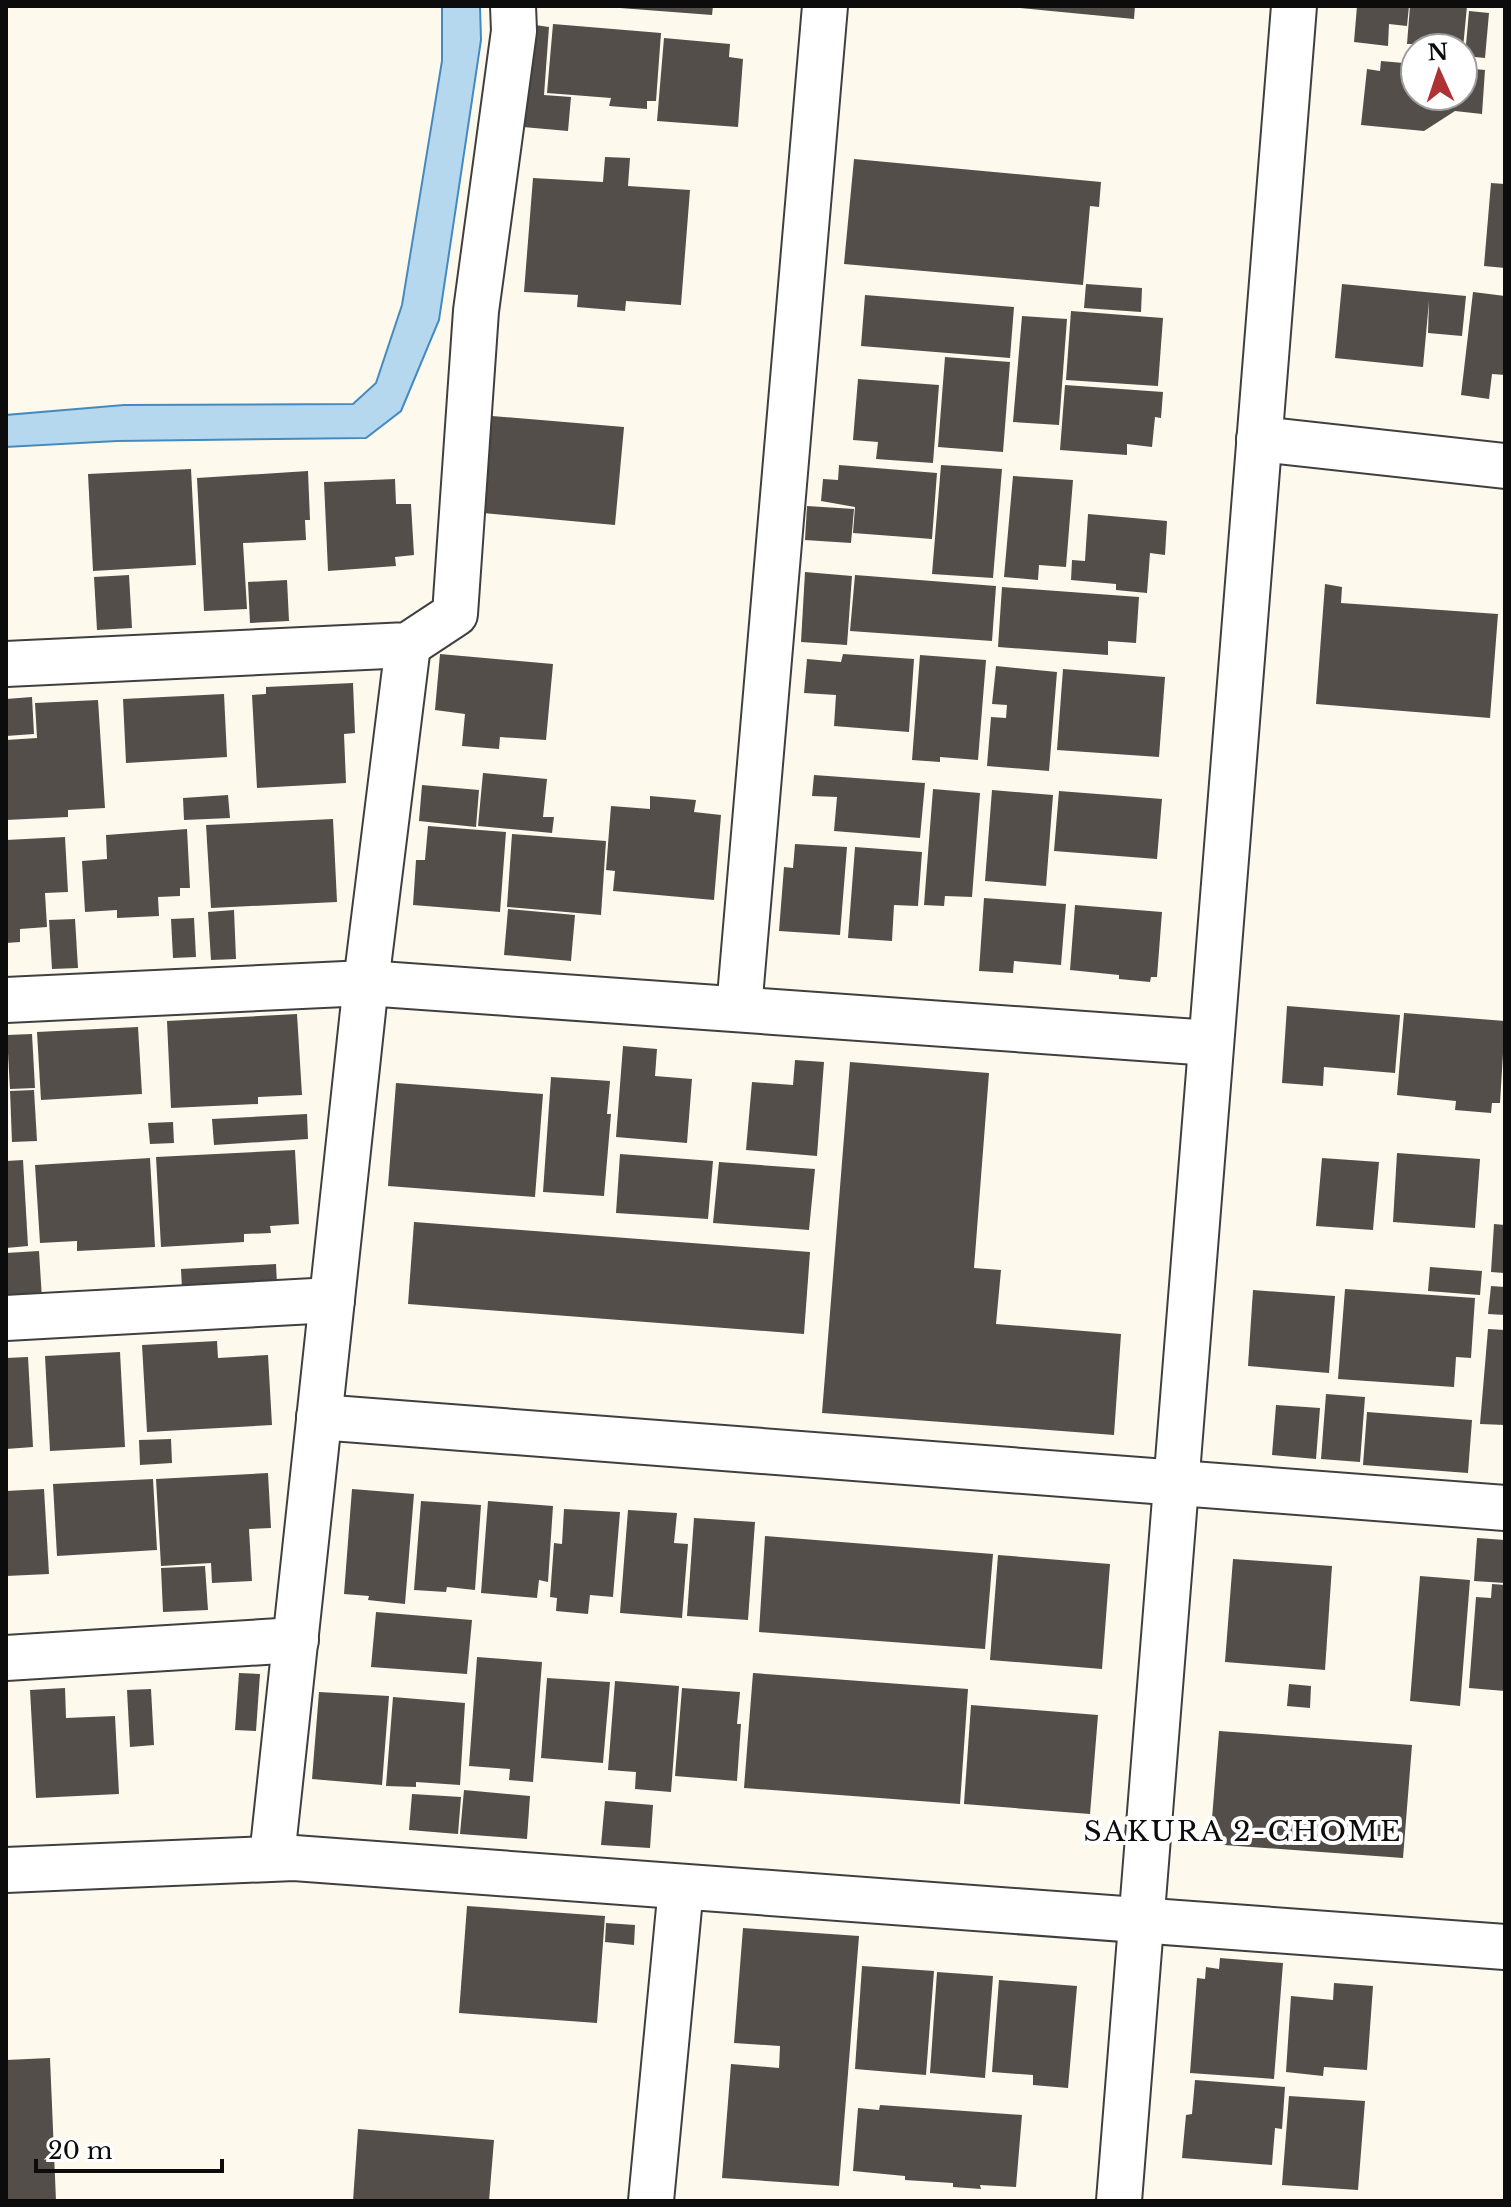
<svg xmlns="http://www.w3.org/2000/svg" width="1511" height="2207" font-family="'Libre Baskerville',serif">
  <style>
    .water { fill: #b6d8ef; stroke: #458abf; stroke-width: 2 }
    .building { fill: #534e49 }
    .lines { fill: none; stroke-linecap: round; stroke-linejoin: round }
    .minor-casing { stroke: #3f3f3f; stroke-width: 48 }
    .minor { stroke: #fff; stroke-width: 44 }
    .labels { text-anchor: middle; stroke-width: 8; stroke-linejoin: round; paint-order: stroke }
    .neighbourhood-label { font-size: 28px; letter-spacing: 2px; fill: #0c0c0c; stroke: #fff }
  </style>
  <rect width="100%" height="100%" fill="#fdfaed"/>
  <path class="water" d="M442,6h38l1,34 -42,280 -38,91 -35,27 -249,3 -111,6v-32l118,-10 229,-1 23,-21 26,-78 40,-244z"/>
  <g class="building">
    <path d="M620,6h93l-1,9 -92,-7z"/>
    <path d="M1020,6h115l-1,13 -114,-11z"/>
    <path d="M1357,6h52l-2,20 -18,-2 -1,22 -34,-4z"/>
    <path d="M1410,6h57l-4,42h-46v-4h-10z"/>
    <path d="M1469,11l20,2 -4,45 -20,-2z"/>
    <path d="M553,24l108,9 -5,68h-9v8l-38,-3 2,-8 -64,-5z"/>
    <path d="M535,25l14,2 -5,68 27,2 -3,34 -45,-4z"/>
    <path d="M664,38l66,6 -1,13 14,2 -5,68 -81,-6z"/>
    <path d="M1381,61l34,3v32h48v-28l22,2 -3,44 -27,-3 -31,20 -63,-6 6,-56 13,2z"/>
    <path d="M605,157l25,1 -2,28 62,4 -9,115 -55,-4 -1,10 -48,-4 1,-12 -54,-3 9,-114 70,4z"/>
    <path d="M854,159l247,23 -2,25 -9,-1 -7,79 -239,-21z"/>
    <path d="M1491,183l14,1v84l-21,-2z"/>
    <path d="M1086,284l56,4 -1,24 -57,-4z"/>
    <path d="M1342,284l124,12 -4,40 -34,-3 1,-32 -6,66 -88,-9z"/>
    <path d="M1473,292l32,4v79l-13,-1 -3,25 -28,-4z"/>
    <path d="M865,295l149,12 -4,51 -149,-12z"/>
    <path d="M1071,311l92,7 -5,68 -92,-6z"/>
    <path d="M1022,316l45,3 -8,106 -46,-3z"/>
    <path d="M945,357l65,5 -7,90 -65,-5z"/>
    <path d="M858,379l81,6 -6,78 -57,-4 2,-17 -25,-2z"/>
    <path d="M1065,385l98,7 -2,26 -6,-1 -3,30 -25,-3v11l-67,-5z"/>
    <path d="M492,416l132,11 -9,98 -132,-12z"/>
    <path d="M839,465l98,8 -5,66 -79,-6 2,-26 -34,-6 2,-22 15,1z"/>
    <path d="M941,465l61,4 -9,109 -61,-4z"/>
    <path d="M191,469l5,96 -103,6 -5,-97z"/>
    <path d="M308,471l2,49h-5l1,20 -63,3 4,66 -43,2 -7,-133z"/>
    <path d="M1013,476l60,4 -7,87 -27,-2 -1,15 -34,-3z"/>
    <path d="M395,479l1,25h15l3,51 -19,2 1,9 -68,5 -4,-89z"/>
    <path d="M807,506l47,3 -3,34 -46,-3z"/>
    <path d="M1088,514l79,7 -2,34 -15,-2 -3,40 -31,-3v-6l-45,-4 1,-20 13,1z"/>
    <path d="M805,572l47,4 -5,69 -46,-3z"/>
    <path d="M129,575l3,53 -35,2 -3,-53z"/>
    <path d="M855,575l141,11 -4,55 -142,-10z"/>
    <path d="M287,580l2,41 -39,2 -2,-41z"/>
    <path d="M1325,584l17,3 -1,16 157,11 -8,104 -174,-14z"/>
    <path d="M1002,587l137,10 -3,46 -28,-2v14l-110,-8z"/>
    <path d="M440,654l113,10 -7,76 -46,-3 -1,12 -37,-3 3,-32 -30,-4z"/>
    <path d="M843,654l71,5 -5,73 -75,-6 2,-31 -32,-2 3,-34 34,3z"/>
    <path d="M920,655l66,5 -8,100 -38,-3v5l-28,-2z"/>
    <path d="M996,666l61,6 -8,99 -62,-5 4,-49 15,1 1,-13 -15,-1z"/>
    <path d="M1063,669l102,8 -6,80 -102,-7z"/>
    <path d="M353,683l2,50 -11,1 2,49 -89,5 -5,-93 14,-1v-7z"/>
    <path d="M224,694l3,63 -101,6 -3,-64z"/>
    <path d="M32,697l2,37 -28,2v-37z"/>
    <path d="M98,700l7,108 -37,2v7l-62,3v-80l31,-2 -2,-35z"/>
    <path d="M483,773l64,6 -4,38h11l-2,16 -74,-7z"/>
    <path d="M814,775l111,8 -5,55 -86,-7 3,-34 -25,-1z"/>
    <path d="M422,785l57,5 -3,37 -57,-6z"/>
    <path d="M933,789l47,4 -8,104 -27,-1 -1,10 -20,-1z"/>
    <path d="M992,790l61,5 -7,91 -61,-5z"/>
    <path d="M1059,791l103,8 -5,60 -103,-8z"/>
    <path d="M228,795l2,23 -46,2 -1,-22z"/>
    <path d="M650,796l46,4 -2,12 27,3 -7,85 -101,-9 2,-20 -9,-1 5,-64 39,3z"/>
    <path d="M333,819l4,83 -126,6 -5,-83z"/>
    <path d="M428,826l78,6 -6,80 -87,-7 3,-45h9z"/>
    <path d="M187,829l3,59h-10v8l-22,1 1,19 -42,2v-8l-32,2 -3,-51 25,-2 -1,-24z"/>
    <path d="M512,834l94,7 -5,74 -94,-8z"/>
    <path d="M65,837l3,55 -23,1 2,34 -27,2v13l-14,1v-103z"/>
    <path d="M795,844l52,3 -7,88 -61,-4 5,-64 9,1z"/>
    <path d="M855,847l67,5 -4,54 -24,-1 -2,36 -44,-3z"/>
    <path d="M984,898l82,6 -5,61 -47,-4 -1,12 -34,-2z"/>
    <path d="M1075,905l87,7 -5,65h-6l-1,5 -31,-3v-4l-49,-5z"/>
    <path d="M508,909l67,6 -4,46 -67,-6z"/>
    <path d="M234,910l2,49 -25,1 -3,-48z"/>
    <path d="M194,918l2,39 -23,1 -2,-39z"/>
    <path d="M75,919l3,49 -26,1 -3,-49z"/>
    <path d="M1287,1006l113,9 -5,58 -71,-6 -1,19 -41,-3z"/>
    <path d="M1404,1013l101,8 -5,82h-8l-1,10 -36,-3 1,-9 -59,-6z"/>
    <path d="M297,1014l5,81 -44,2v7l-87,4 -4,-87z"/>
    <path d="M138,1027l4,67 -101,6 -4,-68z"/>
    <path d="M32,1034l3,54 -25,1 -3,-54z"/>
    <path d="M623,1046l34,3 -2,27 37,3 -5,64 -71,-6z"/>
    <path d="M795,1060l29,2 -7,94 -71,-6 6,-68 41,3z"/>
    <path d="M850,1062l139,11 -15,195 27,2 -5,54 125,10 -7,101 -292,-22z"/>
    <path d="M551,1077l59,4 -3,33h4l-7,82 -61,-4z"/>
    <path d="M396,1083l147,11 -8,103 -147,-11z"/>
    <path d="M34,1090l3,51 -25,1 -2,-51z"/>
    <path d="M307,1114l1,25 -94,6 -2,-26z"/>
    <path d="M173,1122l1,21 -24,1 -2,-21z"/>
    <path d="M295,1150l4,74 -29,2 1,7 -27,1v8l-83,5 -5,-90z"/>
    <path d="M1397,1153l83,6 -5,69 -82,-6z"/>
    <path d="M620,1154l93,7 -5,58 -92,-6z"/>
    <path d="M150,1158l5,89 -78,4v-10l-37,2 -5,-78z"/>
    <path d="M1322,1158l57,4 -6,68 -57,-4z"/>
    <path d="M23,1160l5,86 -22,2v-87z"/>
    <path d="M719,1162l96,7 -6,61 -96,-7z"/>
    <path d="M414,1222l396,30 -6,82 -396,-30z"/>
    <path d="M1494,1224l11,1 -1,48 -13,-1z"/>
    <path d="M39,1251l3,48 -36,3v-49z"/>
    <path d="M276,1264l1,20 -95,5 -1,-20z"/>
    <path d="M1430,1267l52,4 -2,24 -52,-4z"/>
    <path d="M1491,1286l14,1v28l-17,-1z"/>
    <path d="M1345,1289l130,9 -4,60 -15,-1 -2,30 -116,-8z"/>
    <path d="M1253,1290l82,6 -6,77 -81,-7z"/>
    <path d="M1488,1329l17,1v95l-25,-1z"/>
    <path d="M217,1341l1,17 50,-3 4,70 -125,7 -5,-87z"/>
    <path d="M120,1352l5,95 -75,4 -5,-95z"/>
    <path d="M28,1357l5,90 -27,2v-91z"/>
    <path d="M1326,1394l39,3 -5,65 -39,-3z"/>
    <path d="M1276,1405l44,3 -4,51 -44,-4z"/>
    <path d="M1367,1412l105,8 -4,53 -105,-8z"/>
    <path d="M171,1439l1,24 -32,2 -1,-25z"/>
    <path d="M268,1473l3,55 -22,1 3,52 -40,2 -1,-20 -50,3 -5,-87z"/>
    <path d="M153,1479l4,71 -100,6 -4,-72z"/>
    <path d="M44,1489l5,85 -43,2v-85z"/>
    <path d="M352,1489l62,5 -9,110 -37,-4 1,-4 -25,-2z"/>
    <path d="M421,1501l60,4 -6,85 -28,-3 -1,5 -32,-2z"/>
    <path d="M488,1501l65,5 -5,76 -9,-2 -2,18 -56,-5z"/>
    <path d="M564,1509l56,3 -7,85 -23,-2 -2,19 -32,-3 1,-13 -7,-1 4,-54 8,1z"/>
    <path d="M628,1510l49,3 -3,30 14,1 -6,74 -62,-5z"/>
    <path d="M694,1518l61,4 -7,98 -61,-4z"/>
    <path d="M765,1536l228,18 -8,95 -226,-17z"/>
    <path d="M1477,1538l28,2v43l-31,-2z"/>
    <path d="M998,1555l112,9 -8,105 -112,-9z"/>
    <path d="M1233,1559l99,7 -7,104 -100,-8z"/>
    <path d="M205,1566l3,44 -45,2 -2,-44z"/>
    <path d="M1420,1576l50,4 -10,126 -50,-5z"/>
    <path d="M1492,1584l13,1v106l-36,-3 7,-91 15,1z"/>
    <path d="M376,1612l96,8 -5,54 -96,-7z"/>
    <path d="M477,1657l65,5 -9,120 -24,-2 1,-11 -41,-3z"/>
    <path d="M239,1673l21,1 -4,57 -21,-1z"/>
    <path d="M753,1673l215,16 -8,115 -216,-16z"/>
    <path d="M547,1678l63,4 -7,81 -62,-5z"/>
    <path d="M615,1681l64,5 -8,106 -36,-3 1,-17 -28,-2z"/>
    <path d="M1289,1684l22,2 -1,22 -23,-2z"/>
    <path d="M65,1688l1,30 49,-2 4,78 -83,4 -6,-108z"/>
    <path d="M682,1688l58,4 -3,32h4l-4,57 -62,-5z"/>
    <path d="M151,1689l3,56 -24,2 -3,-57z"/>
    <path d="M319,1692l70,4 -7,89 -70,-6z"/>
    <path d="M393,1697l72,6 -5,82 -44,-3v5l-30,-1z"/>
    <path d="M971,1705l127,10 -8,99 -126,-10z"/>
    <path d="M1219,1731l193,14 -9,113 -193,-14z"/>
    <path d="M464,1790l66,6 -3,43 -67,-5z"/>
    <path d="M412,1794l49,3 -3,37 -49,-4z"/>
    <path d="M605,1801l48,4 -3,43 -49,-3z"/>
    <path d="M467,1906l138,10 -8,107 -138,-10z"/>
    <path d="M606,1923l29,2 -1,20 -29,-3z"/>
    <path d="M743,1928l116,8 -20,250 -117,-8 9,-114 48,4 1,-22 -46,-3z"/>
    <path d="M1220,1958l63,5 -9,116 -84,-6 7,-95 8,1 1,-12 13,2z"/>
    <path d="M862,1966l72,5 -8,104 -71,-6z"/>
    <path d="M937,1972l56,4 -8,102 -55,-5z"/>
    <path d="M999,1980l78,6 -9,102 -35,-3v-10l-41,-3z"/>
    <path d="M1334,1983l39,3 -6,84 -43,-3 -1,9 -37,-4 5,-76 42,4z"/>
    <path d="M50,2058l6,143h-50v-141z"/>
    <path d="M1195,2080l90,7 -3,42 -7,-1 -3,37 -90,-7 4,-43 6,-1z"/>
    <path d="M1289,2096l76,5 -7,89 -76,-5z"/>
    <path d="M880,2105l142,10 -6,72 -36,-2 1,4 -28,-2v-4l-48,-3v-4l-52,-5 5,-63 21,2z"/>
    <path d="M358,2129l136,11 -5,61h-136z"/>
  </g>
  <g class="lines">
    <g class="minor-casing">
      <g id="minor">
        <path d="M1259,439l246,27"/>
        <path d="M6,664l402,-19 47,-31 21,-303 38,-280 -1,-25"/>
        <path d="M6,1000l360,-17 845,60"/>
        <path d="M739,1009l86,-1003"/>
        <path d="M6,1318l326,-18"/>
        <path d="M319,1417l1186,91"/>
        <path d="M6,1658l290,-18"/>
        <path d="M272,1857l94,-874 42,-338"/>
        <path d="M6,1870l288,-12 1211,89"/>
        <path d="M651,2201l30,-314"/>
        <path d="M1119,2201l175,-2195"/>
      </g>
    </g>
    <use href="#minor" class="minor"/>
  </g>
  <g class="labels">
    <g class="neighbourhood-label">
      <text x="1243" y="1841">SAKURA 2-CHOME</text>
    </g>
  </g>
  <rect width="1511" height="2207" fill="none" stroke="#0c0c0c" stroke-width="16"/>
  <g transform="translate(1439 72) rotate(357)"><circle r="38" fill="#ffffff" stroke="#9e9e9e" stroke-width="2"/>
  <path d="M0-6L14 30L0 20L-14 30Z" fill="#ae3234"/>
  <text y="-12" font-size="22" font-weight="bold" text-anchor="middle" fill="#0c0c0c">N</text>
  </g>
  <path d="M36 2159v12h186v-12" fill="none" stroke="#0c0c0c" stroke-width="4"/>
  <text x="48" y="2159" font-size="24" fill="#0c0c0c" stroke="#ffffff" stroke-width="6" paint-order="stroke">20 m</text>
</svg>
